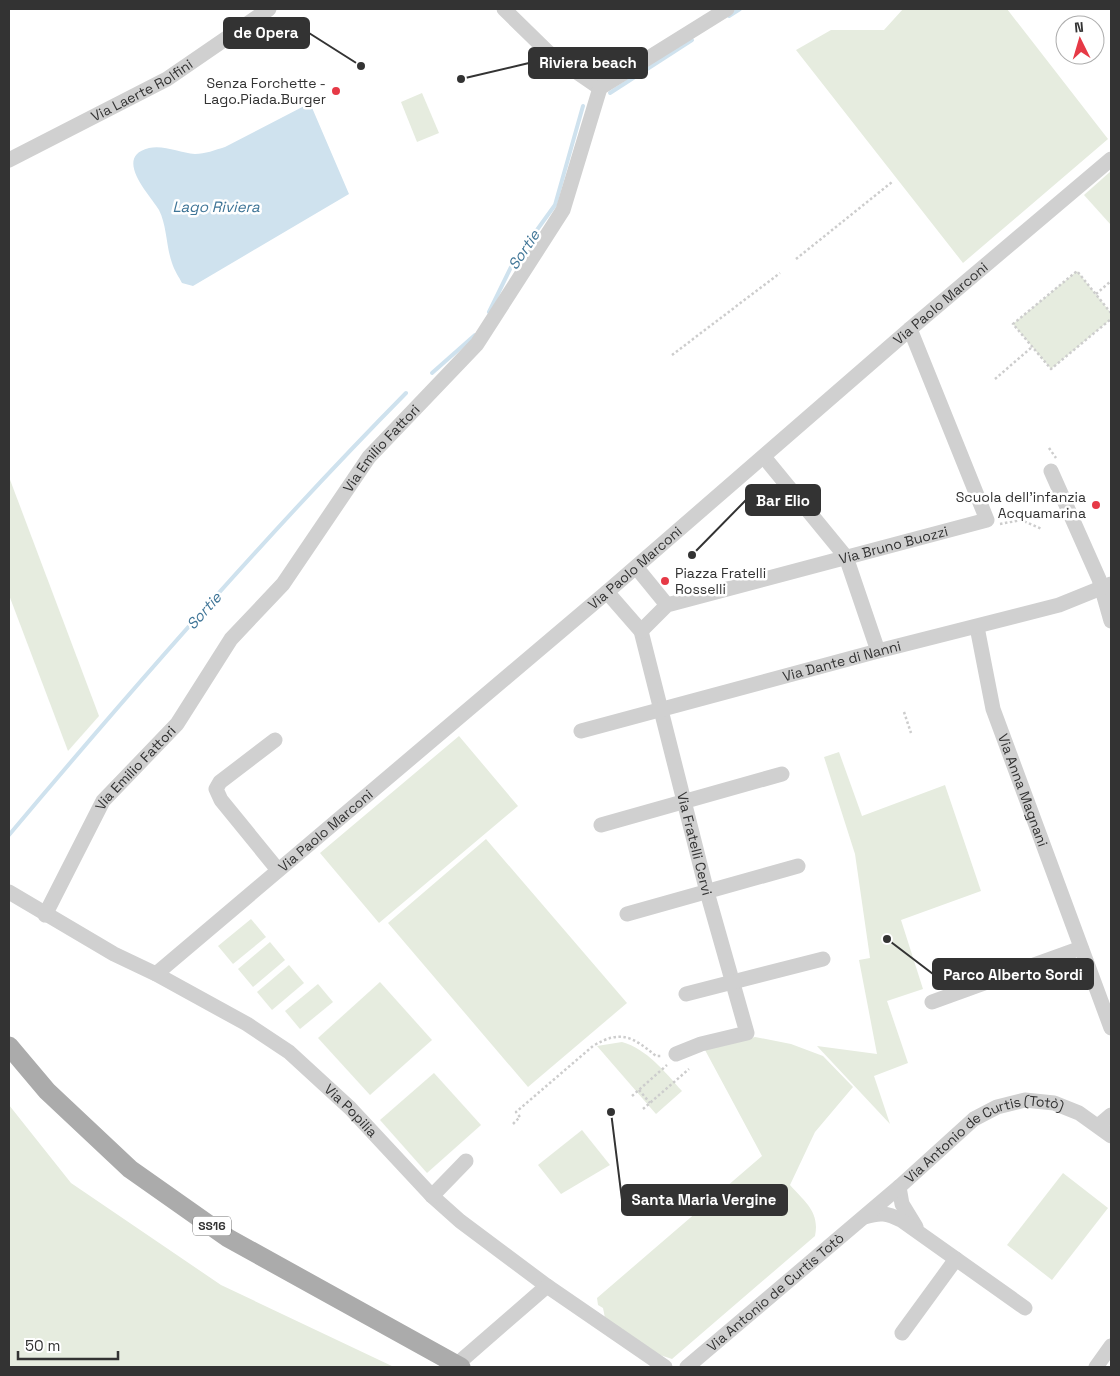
<svg xmlns="http://www.w3.org/2000/svg" width="1120" height="1376" font-family="'Space Grotesk',sans-serif">
  <style>
    .green { fill: #e6ecdf }
    .water { fill: #cfe2ee }
    .lines { fill: none; stroke-linecap: round; stroke-linejoin: round }
    .stream { stroke: #cfe2ee; stroke-width: 4 }
    .path { stroke: #cdcdcd; stroke-width: 2.5; stroke-dasharray: 2.5 2.5; stroke-linecap: butt }
    .minor { stroke: #d0d0d0; stroke-width: 15 }
    .major { stroke: #ababab; stroke-width: 19 }
    .poi-dot { fill: #e63946; stroke: #fff; stroke-width: 2 }
    .labels { text-anchor: middle; stroke-width: 5; stroke-linejoin: round; paint-order: stroke }
    .shield { fill: #fff; stroke: #707070; stroke-width: 1 }
    .shield-label { font-size: 12px; font-weight: bold; fill: #333 }
    .poi-label { font-size: 14px; fill: #333; stroke: #fff; text-anchor: end }
    .street-label { font-size: 14px; fill: #333; stroke: #fff }
    .water-label { font-size: 15px; font-style: italic; fill: #3f7597; stroke: #fff }
    .leader { fill: none; stroke: #333; stroke-width: 2 }
    .callout-dot { fill: #333; stroke: #fff; stroke-width: 2 }
    .callout { fill: #333; stroke: #333; stroke-width: 2 }
    .callout-label { font-size: 15px; text-anchor: middle; font-weight: bold; fill: #fff }
  </style>
  <rect width="100%" height="100%" fill="#fff"/>
  <g class="green">
    <path d="M903,9h104l101,130 -145,124 -167,-213 35,-20h53z"/>
    <path d="M422,93l17,40 -22,9 -16,-40z"/>
    <path d="M1111,171v54l-27,-30z"/>
    <path d="M1077,271l34,42v6l-60,50 -38,-45z"/>
    <path d="M9,477l90,239 -31,35 -59,-156z"/>
    <path d="M459,736l59,70 -139,117 -59,-70z"/>
    <path d="M839,752l23,64 83,-31 36,106 -80,29 22,69 -36,12 21,62 -34,13 16,48 -73,-78 60,8 -18,-94 11,-2 -15,-104 -31,-97z"/>
    <path d="M486,839l141,164 -99,84 -140,-164z"/>
    <path d="M251,919l15,18 -33,27 -15,-18z"/>
    <path d="M270,942l15,18 -32,27 -15,-18z"/>
    <path d="M289,965l15,18 -32,27 -15,-18z"/>
    <path d="M380,982l52,58 -62,55 -52,-57z"/>
    <path d="M318,984l15,18 -33,27 -15,-18z"/>
    <path d="M755,1037l36,7 32,12 30,31 -38,45 -25,53c15,17 30,27 25,51l-143,123 -12,-4 -55,-37 -2,-10 -5,-3 -1,-7 165,-142 -57,-106z"/>
    <path d="M622,1042c25,7 43,30 60,49l-26,23 -59,-68z"/>
    <path d="M434,1073l47,52 -54,48 -47,-53z"/>
    <path d="M9,1105l62,78 150,102 173,82h-385z"/>
    <path d="M582,1130l28,35 -49,29 -23,-29z"/>
    <path d="M1063,1173l45,35 -56,72 -45,-35z"/>
  </g>
  <path class="water" d="M310,103l39,91 -156,92 -11,-3c-3,-6 -8,-13 -10,-20 -6,-17 -5,-37 -13,-53 -8,-14 -47,-53 -10,-62 16,-3 31,5 46,6 10,0 20,-4 30,-7z"/>
  <g class="lines">
    <g class="stream">
      <path d="M729,16l11,-7"/>
      <path d="M610,93l82,-53"/>
      <path d="M489,312l24,-49 42,-58 28,-99"/>
      <path d="M432,373l43,-38"/>
      <path d="M9,835c127,-151 258,-301 397,-442"/>
    </g>
    <g class="path">
      <path d="M796,259l96,-77"/>
      <path d="M1096,294l15,-13"/>
      <path d="M1111,313l-34,-42 -64,53 38,45 60,-50"/>
      <path d="M672,355l108,-82"/>
      <path d="M995,379l37,-32"/>
      <path d="M1049,448l7,10"/>
      <path d="M1000,524l21,-4 21,9"/>
      <path d="M904,712l7,21"/>
      <path d="M639,1090l11,13"/>
      <path d="M632,1096l35,-31"/>
      <path d="M643,1109l46,-40"/>
      <path d="M513,1124l7,-7 -4,-5 77,-66c28,-17 40,-9 63,10h6"/>
    </g>
    <g class="minor">
      <path d="M504,9l45,44 51,35"/>
      <path id="s1" d="M9,160l158,-81 102,-70"/>
      <path d="M764,457l82,100 32,94"/>
      <path d="M1051,471l48,108 12,42"/>
      <path d="M636,567l31,38"/>
      <path id="s2" d="M607,592l34,39 66,261 40,141 -46,11 -25,10"/>
      <path id="s3" d="M977,627l16,82 118,319"/>
      <path id="s4" d="M641,631l26,-26 320,-85 -77,-191"/>
      <path id="s5" d="M581,731l297,-80 181,-46 52,-21"/>
      <path d="M275,740l-55,42 -4,7 5,11 57,70"/>
      <path d="M601,825l181,-51"/>
      <path id="s6" d="M9,892l105,62 42,20 91,50 42,28 61,56 82,88 28,25 87,65 118,81"/>
      <path d="M627,914l171,-48"/>
      <path id="s7" d="M45,915l58,-114 74,-77 54,-85 52,-55 86,-127 108,-113 86,-134 37,-122 127,-79"/>
      <path id="s8" d="M156,974l451,-382 303,-263 201,-170"/>
      <path d="M686,994l137,-35"/>
      <path d="M932,1002l149,-54"/>
      <path d="M1098,1126l13,-11"/>
      <path d="M899,1187l3,17 14,23"/>
      <path d="M432,1196l34,-35"/>
      <path d="M865,1217c15,-5 22,-4 36,3l124,88"/>
      <path d="M902,1333l54,-74"/>
      <path d="M463,1359l84,-73"/>
      <path id="s9" d="M687,1367l212,-180 75,-68 23,-12 28,-7 29,3 25,10 32,23"/>
      <path d="M1096,1367l15,-21"/>
    </g>
    <path class="major" d="M9,1046l38,45 83,78 98,69 233,129"/>
  </g>
  <g class="poi-dot">
    <circle cx="336" cy="91" r="5"/>
    <circle cx="1096" cy="505" r="5"/>
    <circle cx="665" cy="581" r="5"/>
  </g>
  <g class="labels">
    <rect class="shield" x="193" y="1216.5" width="38" height="19" rx="4"/>
    <g class="shield-label">
      <text x="212" y="1230">SS16</text>
    </g>
    <g class="poi-label">
      <text x="326" y="88">Senza Forchette -<tspan x="326" dy="16">Lago.Piada.Burger</tspan></text>
      <text x="1086" y="502">Scuola dell'infanzia<tspan x="1086" dy="16">Acquamarina</tspan></text>
      <text x="675" y="578" text-anchor="start">Piazza Fratelli<tspan x="675" dy="16">Rosselli</tspan></text>
    </g>
    <g class="street-label">
      <text dy="5" stroke="none"><textPath href="#s1" startOffset="150">Via Laerte Rolfini</textPath></text>
      <text dy="5" stroke="none"><textPath href="#s8" startOffset="1032">Via Paolo Marconi</textPath></text>
      <text dy="5" stroke="none"><textPath href="#s7" startOffset="579">Via Emilio Fattori</textPath></text>
      <text dy="5" stroke="none"><textPath href="#s4" startOffset="271">Via Bruno Buozzi</textPath></text>
      <text dy="5" stroke="none"><textPath href="#s8" startOffset="628">Via Paolo Marconi</textPath></text>
      <text dy="5" stroke="none"><textPath href="#s5" startOffset="270">Via Dante di Nanni</textPath></text>
      <text dy="5" stroke="none"><textPath href="#s7" startOffset="174">Via Emilio Fattori</textPath></text>
      <text dy="5" stroke="none"><textPath href="#s3" startOffset="170">Via Anna Magnani</textPath></text>
      <text dy="5" stroke="none"><textPath href="#s8" startOffset="222">Via Paolo Marconi</textPath></text>
      <text dy="5" stroke="none"><textPath href="#s2" startOffset="271">Via Fratelli Cervi</textPath></text>
      <text dy="5" stroke="none"><textPath href="#s6" startOffset="408">Via Popilia</textPath></text>
      <text dy="5" stroke="none"><textPath href="#s9" startOffset="381">Via Antonio de Curtis (Totò)</textPath></text>
      <text dy="5" stroke="none"><textPath href="#s9" startOffset="116">Via Antonio de Curtis Totò</textPath></text>
    </g>
    <g class="water-label">
      <text x="216" y="212">Lago Riviera</text>
      <text transform="translate(524 250) rotate(-56)" y="5">Sortie</text>
      <text transform="translate(204 611) rotate(-48)" y="5">Sortie</text>
    </g>
  </g>
  <path class="leader" d="M361 66L309 33M461 79L529 63M692 555L746 500M887 939L933 974M611 1112L622 1200"/>
  <g class="callout-dot">
    <circle cx="361" cy="66" r="5"/>
    <circle cx="461" cy="79" r="5"/>
    <circle cx="692" cy="555" r="5"/>
    <circle cx="887" cy="939" r="5"/>
    <circle cx="611" cy="1112" r="5"/>
  </g>
  <g class="callout">
    <rect x="224" y="18" width="85" height="30" rx="5"/>
    <rect x="529" y="48" width="118" height="30" rx="5"/>
    <rect x="746" y="485" width="74" height="30" rx="5"/>
    <rect x="933" y="959" width="160" height="30" rx="5"/>
    <rect x="622" y="1185" width="165" height="30" rx="5"/>
  </g>
  <g class="callout-label">
    <text x="266" y="38">de Opera</text>
    <text x="588" y="68">Riviera beach</text>
    <text x="783" y="506">Bar Elio</text>
    <text x="1013" y="980">Parco Alberto Sordi</text>
    <text x="704" y="1205">Santa Maria Vergine</text>
  </g>
  <rect width="1120" height="1376" fill="none" stroke="#333333" stroke-width="20"/>
  <g transform="translate(1080 40) rotate(355)"><circle r="24" fill="#ffffff" stroke="#adadad"/>
  <path d="M0-4L9 19L0 12L-9 19Z" fill="#e63946"/>
  <text y="-8" font-size="14" font-weight="bold" text-anchor="middle" fill="#333333">N</text>
  </g>
  <path d="M18 1351v8h100v-8" fill="none" stroke="#333333" stroke-width="2.5"/>
  <text x="25" y="1351" font-size="15" fill="#333333" stroke="#ffffff" stroke-width="4" paint-order="stroke">50 m</text>
</svg>
